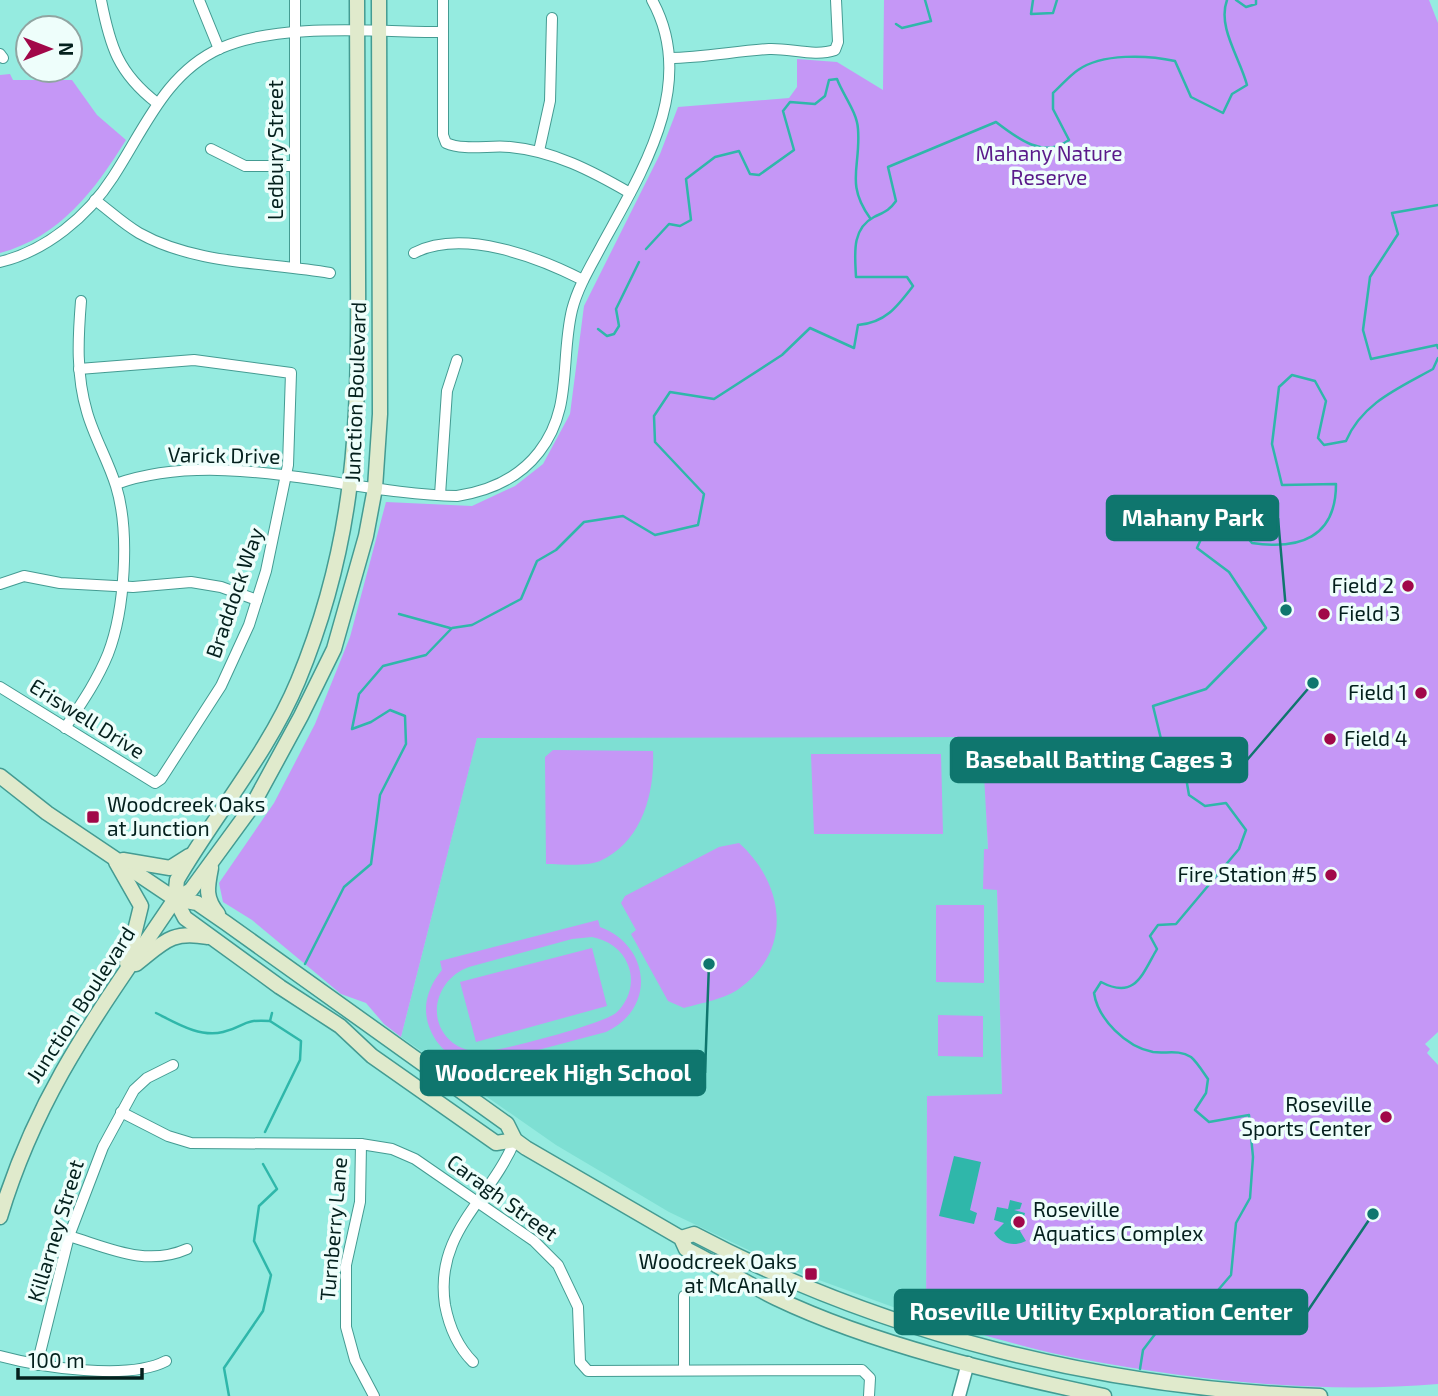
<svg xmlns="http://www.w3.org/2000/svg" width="1438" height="1396" font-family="'Exo 2',sans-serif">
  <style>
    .built { fill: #7edfd3 }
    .green { fill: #c597f6; fill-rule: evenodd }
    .water { fill: #2fb7aa }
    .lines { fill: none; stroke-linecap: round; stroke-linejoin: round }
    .stream { stroke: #2fb7aa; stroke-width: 2.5 }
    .minor-casing { stroke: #449b92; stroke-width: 12 }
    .tertiary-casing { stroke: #449b92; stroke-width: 15 }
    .secondary-casing { stroke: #449b92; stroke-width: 17 }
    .minor { stroke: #fff; stroke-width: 10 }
    .tertiary { stroke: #fff; stroke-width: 12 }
    .secondary { stroke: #e0eacc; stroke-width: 14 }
    .poi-dot { fill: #a10849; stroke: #eefefb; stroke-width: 2.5 }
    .labels { text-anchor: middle; stroke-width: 7; stroke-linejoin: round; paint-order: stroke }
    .street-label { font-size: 21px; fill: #04201d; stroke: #eefefb }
    .park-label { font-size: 21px; fill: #5a1a8a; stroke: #eefefb }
    .poi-label { font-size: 21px; fill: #04201d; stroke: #eefefb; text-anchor: end }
    .leader { fill: none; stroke: #0f766e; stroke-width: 2.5 }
    .callout-dot { fill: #0f766e; stroke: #eefefb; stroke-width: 2.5 }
    .callout { fill: #0f766e; stroke: #0f766e; stroke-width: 2.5 }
    .callout-label { font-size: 23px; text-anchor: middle; font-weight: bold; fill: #fff }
  </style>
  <rect width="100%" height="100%" fill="#95ebe0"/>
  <path class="built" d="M477,737h506l5,112h-4l13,41 5,205 -75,1 -1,223 -140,-51 -117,-56 -113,-67 -155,-108z"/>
  <g class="green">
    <path d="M884,0h545l9,23v1009l-13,12 5,5 -3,4 11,12v319c-118,10 -240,-3 -357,-25 -52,-9 -104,-27 -155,-40l1,-223 75,-2 -5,-204 -14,-1 1,-40h4l-6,-112 -505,1 -76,299 -17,-13 -18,-21 -25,-9 -89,-74 -29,-18 -4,-19 55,-80 41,-79 35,-87 36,-135 86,4 43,-20 28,-22 27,-50 14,-108 76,-152 18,-47 111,-9 8,-11v-28l40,3 46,28z"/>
    <path d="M10,74l3,6h59l25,35 29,25c-31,50 -66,97 -126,113v-178z"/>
    <path d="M553,750l100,1c2,42 -11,91 -53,110 -15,6 -37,3 -54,3l-1,-107z"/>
    <path d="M811,754h130l2,80h-129z"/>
    <path d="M739,843c45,40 55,106 1,145 -14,11 -39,15 -56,20l-16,-7 -37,-67 5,-4 -15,-27 4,-7 94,-49z"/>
    <path d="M936,905h48v78l-48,-1z"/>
    <path d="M598,920l2,7c51,19 56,82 6,105 -23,6 -45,12 -68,18 -38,10 -88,27 -108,-21 -9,-22 -2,-42 12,-59l-2,-9zM592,937c16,3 30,12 36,28 7,17 1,36 -12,48 -13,11 -121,40 -138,39 -9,-1 -18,-4 -25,-9 -29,-23 -16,-65 16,-76l103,-28z"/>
    <path d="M592,948l15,58 -131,36 -16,-60z"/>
    <path d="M938,1015l45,1v41l-45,-1z"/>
  </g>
  <g class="water">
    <path d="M954,1156l27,6 -11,48 7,3 -3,11 -35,-8z"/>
    <path d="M1010,1200l12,3 -2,6 -6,1 11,3 -5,18 6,10c-12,6 -25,3 -32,-8l10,-10 -10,-3 3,-13 11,2z"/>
  </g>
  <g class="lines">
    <g class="stream">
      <path d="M1033,0l-2,14 22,-1 4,-13"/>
      <path d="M1236,0l10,7 10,-3v-4"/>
      <path d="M896,24l6,4 29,-7 -6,-21"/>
      <path d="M1438,205l-46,8 6,21 -28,43 -7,53 8,29 66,-14 1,3"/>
      <path d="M646,249l23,-25 11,2 11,-6 -5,-41 29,-22 24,-6 11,23 9,1 35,-25 -11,-39 7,-9 25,2 10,-8 4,-16 8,-1c6,16 20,33 21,50 3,38 -13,54 12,89"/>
      <path d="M598,329l9,7 7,-2 5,-8 -3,-17 23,-47"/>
      <path d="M399,614l51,14"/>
      <path d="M305,964l39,-77 27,-23 9,-69 26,-51 -1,-28 -15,-6 -19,12 -19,7 7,-35 24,-28 43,-11 26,-27 20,-3 49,-26 16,-38 19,-11 28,-28 39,-6 32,19 43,-10 6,-31 -49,-52 -1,-26 16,-24 44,7 68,-44 28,-27 44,20 4,-23c27,-2 39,-18 55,-39l-6,-9h-51c-1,-22 -5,-48 18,-60 10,-5 15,-6 22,-16l-8,-34 108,-45c22,17 48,37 73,18l-16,-31v-16c8,-7 16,-17 25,-23 24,-17 70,-15 97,-9l16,36 32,16 9,-19 15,-9c-7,-27 -30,-58 -20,-85"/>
      <path d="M156,1013c20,10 44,25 67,19 24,-6 18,-13 47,-11"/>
      <path d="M265,1132l35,-72 1,-19 -31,-20 2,-8"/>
      <path d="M1140,1369l3,-19 22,-29 23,10 19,-5v-23l24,-28 5,-52 14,-25 3,-41 -4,-42 -40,7 -14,-12 11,-17 2,-14c-5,-7 -11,-17 -17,-22 -13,-8 -25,-3 -38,-5 -27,-5 -55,-33 -59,-59l7,-11c34,18 41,-7 56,-33l-7,-13 8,-11 18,-1 63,-75 7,-19 -20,-27 -21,3 -16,-11 -5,-29 -22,-23 -9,-37 53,-17 60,-61 -37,-56 -32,-24 13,-29 15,-7 27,31c47,7 84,-5 84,-59l-54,1 -10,-41 7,-57 13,-12 23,6 11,20 -8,37 6,7 22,-4c16,-38 53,-53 87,-72l5,-11"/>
      <path d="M229,1396l-5,-28 39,-57 8,-36 -17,-34 5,-35 18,-17 -14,-25"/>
    </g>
    <g class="minor-casing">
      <g id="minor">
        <path d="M101,0c9,46 17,73 56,103"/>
        <path d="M199,0l20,49"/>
        <path d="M443,0v135l3,8c18,8 44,2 64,4 44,4 82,24 120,46"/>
        <path d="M0,54l3,4"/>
        <path d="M669,58c34,0 66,-7 100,-9 21,-1 46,8 66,1l3,-8 -2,-42"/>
        <path d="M211,149l34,17h50"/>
        <path d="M539,151l11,-50 2,-83"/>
        <path d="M95,200c15,11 27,23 44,33 57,32 128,29 191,40"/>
        <path d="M414,253c49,-25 124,4 169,27"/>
        <path d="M0,262c46,-11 88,-46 113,-85 31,-47 52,-104 108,-129 59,-26 157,-16 222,-16"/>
        <path d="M295,267v-267"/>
        <path d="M116,484c106,-37 232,10 341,12 32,-5 62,-18 82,-44 34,-43 21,-92 33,-142 6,-24 20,-46 31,-67 40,-73 95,-160 49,-243"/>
        <path d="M440,495l7,-104 10,-31"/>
        <path d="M0,584l24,-8 36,7 73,4 58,-5 30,5 36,13"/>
        <path d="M0,687l155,96 6,-4 60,-93 28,-61 17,-54 22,-106 3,-92 -97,-13 -115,9"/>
        <path d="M65,728c16,-24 32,-47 43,-74 17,-44 22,-123 8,-168 -8,-26 -22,-49 -29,-74 -11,-37 -9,-74 -6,-111"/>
        <path d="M121,1112l47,24 23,7 170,1 31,5 23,10 119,82 24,24 20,42 2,55 8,9 274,-1 8,8 -1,18"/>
        <path d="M361,1144l-1,58 -14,63v62l9,33 19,36"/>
        <path d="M69,1236c40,12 77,31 118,13"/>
        <path d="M684,1296v74"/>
        <path d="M0,1356c41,11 128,25 166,5"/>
        <path d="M473,1362c-15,-15 -24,-36 -28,-57 -11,-73 45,-104 70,-165"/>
        <path d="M37,1365l32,-129 34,-89 31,-57 13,-12 26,-13"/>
      </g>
    </g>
    <g class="tertiary-casing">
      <path id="tertiary" d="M959,1396l9,-33"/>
    </g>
    <g class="secondary-casing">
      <g id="secondary">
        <path d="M0,776l47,37 128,86 22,4 29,20 281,201 8,16 11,8 155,90 5,11c31,15 59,34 90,49 96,46 223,76 328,98"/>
        <path d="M123,860l47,8 19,-12"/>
        <path d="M116,862l25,44 -14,57"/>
        <path d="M211,868c-4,20 -6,30 7,46"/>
        <path d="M175,899l2,-19c39,-67 91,-127 121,-199 58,-140 61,-257 60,-405 0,-92 -1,-184 -1,-276"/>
        <path d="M175,899l10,19 95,69 60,39 32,30 124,87 19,-3"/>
        <path d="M136,964c27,-21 35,-34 71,-27"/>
        <path d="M0,1217c39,-129 102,-209 175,-318l16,-9 60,-82 50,-92 33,-67 32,-113 9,-48 5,-74 -1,-414"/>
        <path d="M681,1238l13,-4c191,101 410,155 626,162"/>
      </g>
    </g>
    <use href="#minor" class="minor"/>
    <use href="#tertiary" class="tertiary"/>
    <use href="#secondary" class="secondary"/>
  </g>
  <g class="poi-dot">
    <circle cx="1408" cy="586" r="7"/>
    <circle cx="1324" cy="614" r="7"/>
    <circle cx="1421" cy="693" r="7"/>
    <circle cx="1330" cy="739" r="7"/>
    <rect x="86" y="810" width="14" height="14" rx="3.5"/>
    <circle cx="1331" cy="875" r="7"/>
    <circle cx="1386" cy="1117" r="7"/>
    <circle cx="1019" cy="1222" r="7"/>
    <rect x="804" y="1267" width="14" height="14" rx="3.5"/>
  </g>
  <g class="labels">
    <g class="street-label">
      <text transform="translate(276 150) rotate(-90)" y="7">Ledbury Street</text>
      <text transform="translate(356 392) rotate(-88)" y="7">Junction Boulevard</text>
      <text transform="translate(224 456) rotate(1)" y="7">Varick Drive</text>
      <text transform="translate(235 593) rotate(-71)" y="7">Braddock Way</text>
      <text transform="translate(87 719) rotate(32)" y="7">Eriswell Drive</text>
      <text transform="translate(81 1005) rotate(-57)" y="7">Junction Boulevard</text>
      <text transform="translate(502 1198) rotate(36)" y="7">Caragh Street</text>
      <text transform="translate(334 1229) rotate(-85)" y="7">Turnberry Lane</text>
      <text transform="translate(56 1231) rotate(-73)" y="7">Killarney Street</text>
    </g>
    <g class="park-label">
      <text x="1049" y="161">Mahany Nature<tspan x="1049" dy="24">Reserve</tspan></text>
    </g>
    <g class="poi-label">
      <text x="1394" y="593">Field 2</text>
      <text x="1338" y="621" text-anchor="start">Field 3</text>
      <text x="1407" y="700">Field 1</text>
      <text x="1344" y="746" text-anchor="start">Field 4</text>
      <text x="107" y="812" text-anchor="start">Woodcreek Oaks<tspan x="107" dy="24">at Junction</tspan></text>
      <text x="1317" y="882">Fire Station #5</text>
      <text x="1372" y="1112">Roseville<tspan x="1372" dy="24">Sports Center</tspan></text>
      <text x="1033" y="1217" text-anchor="start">Roseville<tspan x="1033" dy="24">Aquatics Complex</tspan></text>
      <text x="797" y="1269">Woodcreek Oaks<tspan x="797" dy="24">at McAnally</tspan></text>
    </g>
  </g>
  <path class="leader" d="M1286 610L1278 518M1313 683L1247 760M709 964L705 1073M1373 1214L1307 1312"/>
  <g class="callout-dot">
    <circle cx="1286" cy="610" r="7"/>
    <circle cx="1313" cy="683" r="7"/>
    <circle cx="709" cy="964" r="7"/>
    <circle cx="1373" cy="1214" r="7"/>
  </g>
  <g class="callout">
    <rect x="1107" y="496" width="171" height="44" rx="7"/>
    <rect x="951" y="738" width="296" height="44" rx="7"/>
    <rect x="421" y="1051" width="284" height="44" rx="7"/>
    <rect x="895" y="1290" width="412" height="44" rx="7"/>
  </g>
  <g class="callout-label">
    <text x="1193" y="526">Mahany Park</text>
    <text x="1099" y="768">Baseball Batting Cages 3</text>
    <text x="563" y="1081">Woodcreek High School</text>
    <text x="1101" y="1320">Roseville Utility Exploration Center</text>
  </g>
  <g transform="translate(49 49) rotate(90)"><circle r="33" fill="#eefefb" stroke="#90a5a2" stroke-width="2"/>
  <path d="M0-5L12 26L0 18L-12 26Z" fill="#a10849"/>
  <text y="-10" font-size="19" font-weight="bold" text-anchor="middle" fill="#04201d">N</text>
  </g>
  <path d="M18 1368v10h124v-10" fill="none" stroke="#04201d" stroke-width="3.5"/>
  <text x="28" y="1368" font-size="21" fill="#04201d" stroke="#eefefb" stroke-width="5" paint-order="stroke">100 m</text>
</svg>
